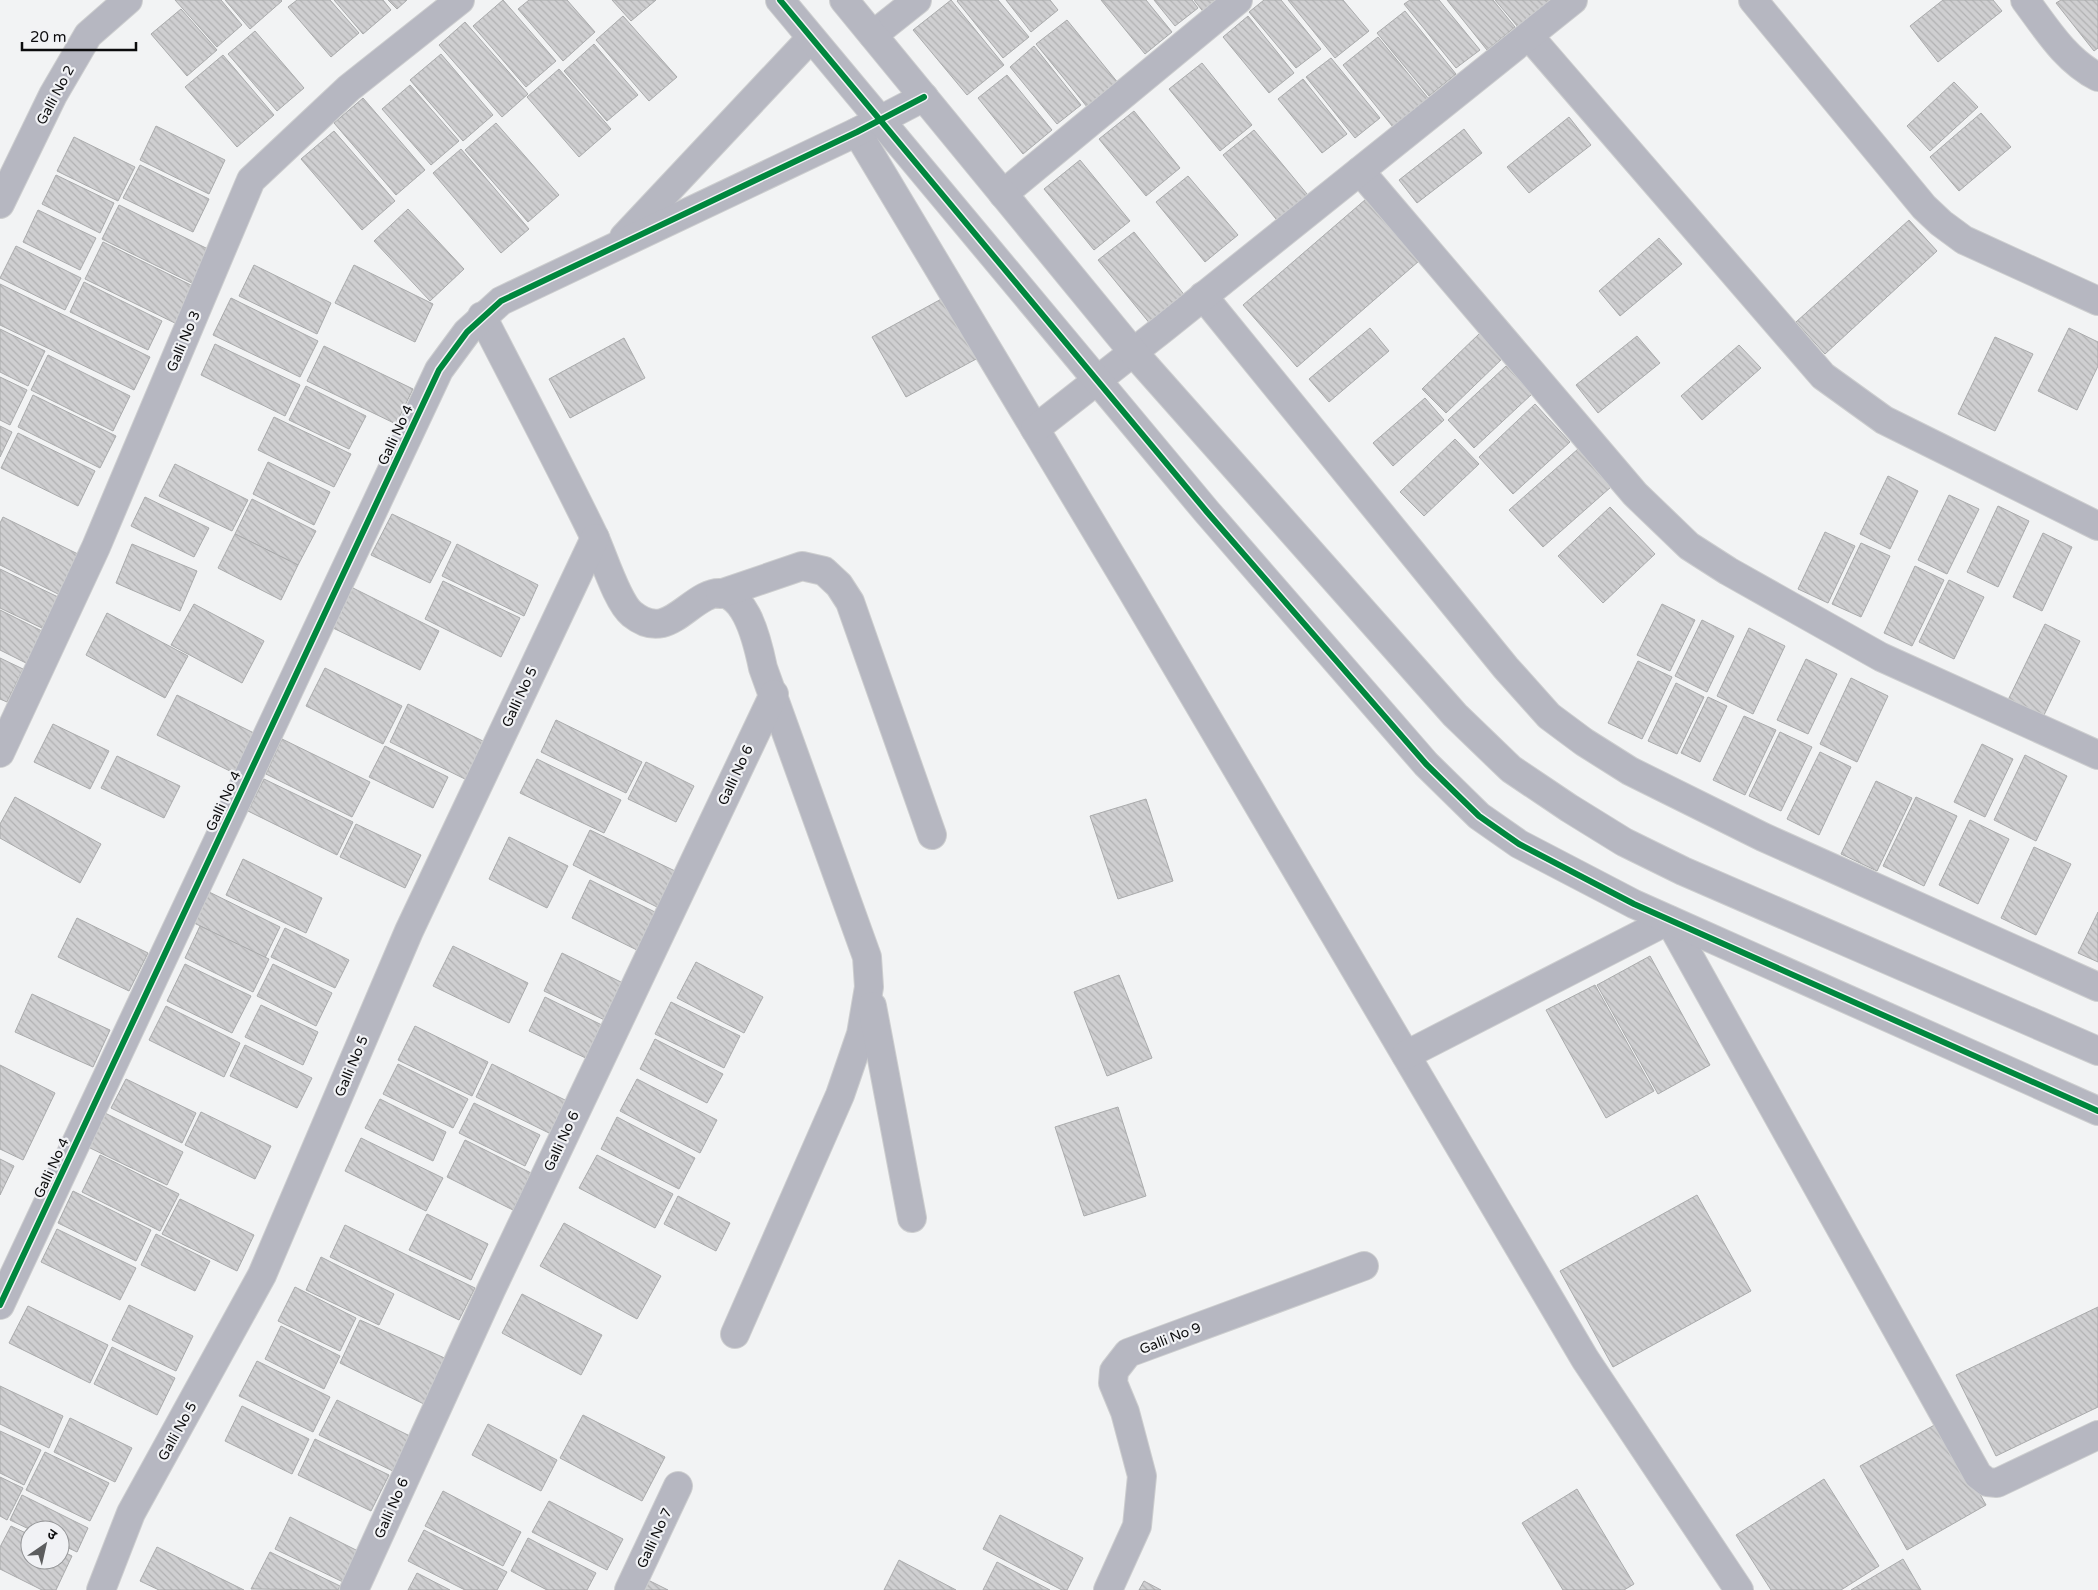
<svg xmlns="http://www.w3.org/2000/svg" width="2098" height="1590" font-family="'Varela Round','Noto Sans Devanagari',sans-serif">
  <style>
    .building { fill: url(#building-back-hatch); stroke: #aaabac }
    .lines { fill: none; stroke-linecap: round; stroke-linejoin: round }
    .minor-casing { stroke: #cdcecf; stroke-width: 30 }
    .tertiary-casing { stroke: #cdcecf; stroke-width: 30 }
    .minor { stroke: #b6b7c1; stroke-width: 28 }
    .tertiary { stroke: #b6b7c1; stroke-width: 28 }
    .cycleway-casing { stroke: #f1f2f5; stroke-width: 9 }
    .cycleway { stroke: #00873e; stroke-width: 6 }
    .labels { text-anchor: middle; stroke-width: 4.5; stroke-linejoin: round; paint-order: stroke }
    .street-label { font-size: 14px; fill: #0c0c0d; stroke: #f1f2f5 }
  </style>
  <defs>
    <pattern id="building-back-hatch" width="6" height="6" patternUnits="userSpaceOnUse" patternTransform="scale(1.25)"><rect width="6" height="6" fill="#cfcfd1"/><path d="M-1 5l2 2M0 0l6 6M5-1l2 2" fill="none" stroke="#b1b1b2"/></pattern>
  </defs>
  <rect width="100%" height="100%" fill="#f2f3f4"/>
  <g class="building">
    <path d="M175,0h46l21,25 -25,22z"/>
    <path d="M225,0h56l1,1 -32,28z"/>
    <path d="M297,0h33l29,33 -28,24 -43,-50z"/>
    <path d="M334,0h49l8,10 -28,24z"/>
    <path d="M388,0h19l-10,9z"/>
    <path d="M503,0l53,61 -30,26 -53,-61z"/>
    <path d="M529,0h38l28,32 -32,29 -45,-52z"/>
    <path d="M612,0h44l-25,21z"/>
    <path d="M951,0l53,65 -37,30 -54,-65z"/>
    <path d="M958,0h40l31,37 -26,21 -46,-57z"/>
    <path d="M1006,0h44l8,10 -27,22z"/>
    <path d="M1101,0h45l26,32 -27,22z"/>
    <path d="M1154,0h38l6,8 -23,18z"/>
    <path d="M1194,0h28l-17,14z"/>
    <path d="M1264,0h17l40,49 -25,19 -47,-56z"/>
    <path d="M1288,0h55l26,31 -34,27z"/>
    <path d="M1410,0h29l41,50 -24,18 -52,-64z"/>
    <path d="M1447,0h46l22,27 -28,23z"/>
    <path d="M1495,0h53l1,2 -31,25z"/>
    <path d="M1943,0h50l9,11 -64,51 -28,-36z"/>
    <path d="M2061,0h37v48l-4,3 -38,-48z"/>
    <path d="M181,9l36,41 -30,26 -36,-42z"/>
    <path d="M1405,11l51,63 -27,22 -52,-63z"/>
    <path d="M623,16l54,61 -28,24 -53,-61z"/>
    <path d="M1248,16l46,57 -25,20 -46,-56z"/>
    <path d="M1067,20l56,69 -31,24 -56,-69z"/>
    <path d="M465,22l63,72 -26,23 -63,-72z"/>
    <path d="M255,31l49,57 -27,23 -49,-57z"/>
    <path d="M1378,37l59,72 -36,28 -58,-72z"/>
    <path d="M594,44l44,51 -31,26 -43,-50z"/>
    <path d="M1034,46l47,59 -24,19 -47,-57z"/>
    <path d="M441,54l52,61 -30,26 -53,-61z"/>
    <path d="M223,55l51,60 -37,32 -52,-60z"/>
    <path d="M1331,58l49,60 -25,20 -49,-61z"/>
    <path d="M1202,63l50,62 -32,26 -51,-62z"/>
    <path d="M559,69l52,60 -32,28 -52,-60z"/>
    <path d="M1007,75l45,55 -29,24 -45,-56z"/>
    <path d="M1303,79l44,55 -25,19 -44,-54z"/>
    <path d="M1954,82l24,25 -48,44 -23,-25z"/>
    <path d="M410,85l49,56 -28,24 -49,-56z"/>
    <path d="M363,98l62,72 -29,25 -62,-72z"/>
    <path d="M1134,111l46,57 -34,28 -47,-57z"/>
    <path d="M1981,113l30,34 -52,44 -29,-34z"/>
    <path d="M1569,117l22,28 -62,48 -22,-26z"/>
    <path d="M496,123l63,72 -31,27 -63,-72z"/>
    <path d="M156,126l69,34 -16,34 -69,-34z"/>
    <path d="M1464,129l18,24 -65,50 -18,-23z"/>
    <path d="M1254,130l58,70 -31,25 -58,-70z"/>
    <path d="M334,131l61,70 -33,29 -61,-71z"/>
    <path d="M74,137l61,30 -17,34 -61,-30z"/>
    <path d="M461,149l68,80 -28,24 -68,-80z"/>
    <path d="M1080,160l50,61 -36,29 -50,-61z"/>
    <path d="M140,165l69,34 -16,33 -70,-34z"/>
    <path d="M56,175l58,28 -14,30 -58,-29z"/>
    <path d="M1188,176l50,59 -33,27 -49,-60z"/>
    <path d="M1366,199l53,62 -122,106 -54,-62z"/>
    <path d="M119,205l97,48 -16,34 -98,-48z"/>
    <path d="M408,209l56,60 -34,32 -56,-60z"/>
    <path d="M38,210l58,28 -16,32 -57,-28z"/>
    <path d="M1909,220l28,31 -112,103 -29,-32z"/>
    <path d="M1134,232l52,65 -35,28 -53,-65z"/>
    <path d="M1659,238l23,26 -62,52 -21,-25z"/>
    <path d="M103,242l96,47 -18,37 -96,-47z"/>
    <path d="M16,246l65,32 -16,32 -65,-32z"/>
    <path d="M254,265l77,38 -14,31 -78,-38z"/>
    <path d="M354,265l79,39 -18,38 -80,-39z"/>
    <path d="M84,282l78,39 -14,29 -78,-38z"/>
    <path d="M0,284l150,73 -16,33 -134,-65z"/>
    <path d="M945,297l33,61 -72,39 -34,-60z"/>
    <path d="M231,298l87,43 -18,36 -87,-42z"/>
    <path d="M1370,328l19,23 -60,51 -20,-23z"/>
    <path d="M2069,328l29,14v24l-21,44 -39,-19z"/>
    <path d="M0,329l45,22 -17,35 -28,-14z"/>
    <path d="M1480,333l23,25 -57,55 -24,-24z"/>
    <path d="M1637,336l23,27 -62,50 -22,-28z"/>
    <path d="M1995,337l38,17 -38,77 -37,-17z"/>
    <path d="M624,338l21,40 -75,40 -21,-39z"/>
    <path d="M215,344l85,41 -15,31 -84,-41z"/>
    <path d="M1739,345l22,23 -59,52 -21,-24z"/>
    <path d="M324,346l89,43 -17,35 -89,-43z"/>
    <path d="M48,355l82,41 -17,35 -82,-41z"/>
    <path d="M1506,366l26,28 -58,54 -26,-28z"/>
    <path d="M0,377l27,13 -17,35 -10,-5z"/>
    <path d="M306,386l60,30 -17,33 -60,-29z"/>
    <path d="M33,395l83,41 -16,32 -82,-41z"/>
    <path d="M1425,398l19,22 -51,46 -20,-23z"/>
    <path d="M1535,404l35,38 -57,52 -34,-37z"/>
    <path d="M274,417l77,37 -17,33 -76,-37z"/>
    <path d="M0,426l12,6 -12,25z"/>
    <path d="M18,433l77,38 -17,35 -77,-38z"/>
    <path d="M1455,439l24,25 -55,52 -24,-24z"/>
    <path d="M1578,449l33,38 -68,60 -34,-37z"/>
    <path d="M268,462l62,30 -16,33 -61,-31z"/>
    <path d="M175,464l73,36 -16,31 -73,-35z"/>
    <path d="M1888,476l30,15 -28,58 -30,-15z"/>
    <path d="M1949,495l30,14 -32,65 -29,-14z"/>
    <path d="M145,497l64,31 -15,29 -63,-31z"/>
    <path d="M252,499l64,32 -18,34 -63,-31z"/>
    <path d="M1998,506l31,15 -31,66 -31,-15z"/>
    <path d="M1610,507l45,47 -52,49 -45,-47z"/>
    <path d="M392,514l59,28 -21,41 -59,-28z"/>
    <path d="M3,517l83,41 -20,40 -66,-33v-42z"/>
    <path d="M1825,532l30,14 -27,57 -30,-14z"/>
    <path d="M2043,533l29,14 -30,64 -29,-14z"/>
    <path d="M235,534l63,31 -17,35 -63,-32z"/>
    <path d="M1861,543l29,13 -29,61 -29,-13z"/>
    <path d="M132,544l65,27 -17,40 -64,-28z"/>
    <path d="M457,544l81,41 -14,31 -82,-40z"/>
    <path d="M1915,566l29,14 -32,66 -28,-13z"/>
    <path d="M0,569l58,28 -16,31 -42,-20z"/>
    <path d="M1949,580l35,17 -30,62 -35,-17z"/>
    <path d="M443,581l77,37 -19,39 -76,-38z"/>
    <path d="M351,587l88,44 -19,39 -89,-43z"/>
    <path d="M194,604l70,37 -22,42 -71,-38z"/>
    <path d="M1662,604l33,16 -25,51 -33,-16z"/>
    <path d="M0,610l52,26 -16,32 -36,-18z"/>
    <path d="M107,613l81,43 -23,42 -79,-43z"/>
    <path d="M1702,620l32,16 -27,56 -32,-16z"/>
    <path d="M2045,624l35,17 -37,76 -35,-17z"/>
    <path d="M1749,628l36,18 -32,68 -36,-18z"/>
    <path d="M0,658l23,11 -16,33 -7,-3z"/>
    <path d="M1806,659l31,15 -29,60 -31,-14z"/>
    <path d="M1638,661l34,16 -30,62 -34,-16z"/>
    <path d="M325,668l77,38 -19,38 -77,-38z"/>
    <path d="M1851,678l37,18 -31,66 -37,-18z"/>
    <path d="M1676,683l28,14 -27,57 -29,-13z"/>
    <path d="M177,695l83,41 -20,40 -83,-41z"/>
    <path d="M1708,697l19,9 -27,56 -19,-9z"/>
    <path d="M408,704l85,42 -18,38 -85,-42z"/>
    <path d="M1744,716l32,14 -31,65 -32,-15z"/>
    <path d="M556,720l86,42 -16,31 -85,-41z"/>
    <path d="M53,724l56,27 -19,38 -56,-27z"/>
    <path d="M1780,732l32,15 -31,64 -32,-15z"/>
    <path d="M282,739l88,43 -18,35 -86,-43z"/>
    <path d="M1982,744l31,15 -28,58 -31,-15z"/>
    <path d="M385,746l63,31 -15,31 -64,-31z"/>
    <path d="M1820,752l31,15 -32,68 -32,-16z"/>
    <path d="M2025,755l42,21 -31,65 -42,-21z"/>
    <path d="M117,756l63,30 -16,32 -63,-30z"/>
    <path d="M537,759l84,41 -17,33 -84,-40z"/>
    <path d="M646,762l48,24 -18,36 -48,-23z"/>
    <path d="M264,779l89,43 -16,33 -89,-44z"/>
    <path d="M1876,781l36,17 -35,73 -36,-17z"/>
    <path d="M15,797l86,47 -21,39 -80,-45v-14z"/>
    <path d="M1916,797l41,19 -33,70 -41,-20z"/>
    <path d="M1146,799l27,82 -55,18 -28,-83z"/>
    <path d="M1970,820l39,19 -31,65 -39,-19z"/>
    <path d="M356,824l65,31 -16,33 -65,-31z"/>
    <path d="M590,830l85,41 -18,36 -84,-42z"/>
    <path d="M509,837l59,29 -21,42 -58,-29z"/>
    <path d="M2034,847l37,17 -35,71 -35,-17z"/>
    <path d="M243,859l79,39 -16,35 -80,-38z"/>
    <path d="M590,880l69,34 -18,38 -69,-34z"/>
    <path d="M199,887l81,40 -15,31 -81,-40z"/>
    <path d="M2098,912v50l-20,-9z"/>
    <path d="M77,918l71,35 -19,38 -71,-34z"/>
    <path d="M200,926l69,33 -16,33 -68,-34z"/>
    <path d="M285,928l64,32 -14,28 -64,-31z"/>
    <path d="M453,946l75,37 -19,40 -76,-37z"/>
    <path d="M562,953l69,34 -18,37 -69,-33z"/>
    <path d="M1650,956l60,109 -52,29 -61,-109z"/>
    <path d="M696,962l67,35 -19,36 -67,-35z"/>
    <path d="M185,964l66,32 -19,37 -65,-32z"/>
    <path d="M273,964l59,29 -16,33 -59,-30z"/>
    <path d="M1119,975l33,83 -45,18 -33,-84z"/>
    <path d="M1595,985l59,106 -48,27 -60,-108z"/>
    <path d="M32,994l78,36 -17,37 -78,-35z"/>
    <path d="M545,997l65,32 -16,33 -65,-31z"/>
    <path d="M671,1002l69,34 -16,32 -69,-34z"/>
    <path d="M261,1005l57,27 -15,33 -58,-28z"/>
    <path d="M166,1006l74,37 -16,34 -75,-37z"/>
    <path d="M415,1026l73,36 -16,34 -74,-36z"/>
    <path d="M655,1039l68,35 -16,29 -67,-34z"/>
    <path d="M245,1045l67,33 -15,30 -67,-32z"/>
    <path d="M398,1064l70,35 -15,29 -70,-34z"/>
    <path d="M492,1064l75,37 -16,33 -75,-37z"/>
    <path d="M0,1065l55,28 -32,67 -23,-11z"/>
    <path d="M126,1079l70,34 -14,30 -71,-35z"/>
    <path d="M637,1079l80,41 -17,33 -80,-42z"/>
    <path d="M380,1099l66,33 -13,29 -68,-33z"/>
    <path d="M474,1103l66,32 -15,31 -66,-33z"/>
    <path d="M1118,1107l28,89 -62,20 -29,-89z"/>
    <path d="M103,1112l80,40 -16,33 -81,-39z"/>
    <path d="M201,1112l70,34 -16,33 -70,-34z"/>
    <path d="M617,1117l78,41 -16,31 -78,-40z"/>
    <path d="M361,1138l82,40 -17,33 -81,-40z"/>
    <path d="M465,1140l66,33 -18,37 -66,-33z"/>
    <path d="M100,1155l79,39 -19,37 -78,-39z"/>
    <path d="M597,1155l76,39 -18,34 -76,-40z"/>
    <path d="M0,1159l14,7 -14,29z"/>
    <path d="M73,1191l78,39 -15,31 -78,-38z"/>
    <path d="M1697,1195l54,96 -138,76 -53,-96z"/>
    <path d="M678,1196l52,27 -14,28 -52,-27z"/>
    <path d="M180,1199l74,36 -17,36 -75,-37z"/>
    <path d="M427,1214l61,30 -17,36 -62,-30z"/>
    <path d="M564,1223l97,53 -24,43 -97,-53z"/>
    <path d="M345,1225l130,63 -16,32 -129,-63z"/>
    <path d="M57,1229l79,39 -16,32 -79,-38z"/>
    <path d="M156,1234l54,27 -15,30 -54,-26z"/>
    <path d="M321,1257l73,37 -15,31 -73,-35z"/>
    <path d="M295,1287l61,31 -16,33 -62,-30z"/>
    <path d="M522,1294l80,41 -21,40 -79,-42z"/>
    <path d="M129,1305l64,31 -17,35 -64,-31z"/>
    <path d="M28,1306l80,39 -18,38 -81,-40z"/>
    <path d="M2098,1307v100l-102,49 -40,-81z"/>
    <path d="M360,1320l89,40 -21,46 -88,-43z"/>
    <path d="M281,1326l59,30 -16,33 -59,-30z"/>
    <path d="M112,1347l63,31 -18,37 -63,-31z"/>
    <path d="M257,1361l73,36 -17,35 -74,-36z"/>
    <path d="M0,1386l63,30 -14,32 -49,-24z"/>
    <path d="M337,1400l79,39 -17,35 -80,-39z"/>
    <path d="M242,1406l67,33 -17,35 -67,-33z"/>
    <path d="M583,1415l82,42 -23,44 -82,-43z"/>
    <path d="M70,1418l62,30 -17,34 -61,-30z"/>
    <path d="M1940,1422l46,83 -79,45 -47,-84z"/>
    <path d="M488,1424l69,36 -16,31 -69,-36z"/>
    <path d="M0,1431l41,19 -17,35 -24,-12z"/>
    <path d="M315,1439l74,36 -18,36 -73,-36z"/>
    <path d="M45,1452l64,31 -19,38 -64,-31z"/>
    <path d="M0,1477l23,11 -16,32 -7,-4z"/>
    <path d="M1824,1479l55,87 -38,24h-70l-35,-55z"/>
    <path d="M1577,1489l57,95 -10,6h-61l-41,-67z"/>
    <path d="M443,1491l78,41 -18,34 -78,-40z"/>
    <path d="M22,1495l66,33 -11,24 -17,-8v-14h-29l-21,-10z"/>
    <path d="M549,1501l74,38 -16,31 -75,-38z"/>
    <path d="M1000,1515l83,43 -16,32h-5l-79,-41z"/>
    <path d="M290,1517l68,34 -15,31 -68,-33z"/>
    <path d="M11,1526l19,9v25h30v-10l12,6 -16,34h-14l-42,-21v-22z"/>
    <path d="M424,1530l83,42 -10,18h-32l-57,-29z"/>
    <path d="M528,1538l68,35 -9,17h-40l-36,-19z"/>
    <path d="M157,1547l87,43h-85l-19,-9z"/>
    <path d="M270,1552l70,34 -2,4 -87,-1z"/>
    <path d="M1903,1559l18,31h-70z"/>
    <path d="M899,1560l57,30h-72z"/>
    <path d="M997,1562l53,28h-67z"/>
    <path d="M417,1573l33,17h-42z"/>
    <path d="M642,1577l26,13h-32z"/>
    <path d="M1144,1581l17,9h-22z"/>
  </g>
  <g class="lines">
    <g class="minor-casing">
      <g id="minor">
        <path d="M1753,0l171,207 17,16 23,17 134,61"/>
        <path d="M2025,0c21,28 40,60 73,77"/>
        <path d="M873,35l44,-35"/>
        <path d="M1529,36l294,340 61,44 214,106"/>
        <path d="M857,132l274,457 454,770 154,231"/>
        <path d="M1360,171l275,323 54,52 39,25 153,86 217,98"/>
        <path d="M1003,194l235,-194"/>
        <path d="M0,204l53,-109 35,-60 40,-35"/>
        <path d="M624,237l187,-199"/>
        <path d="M1203,296l303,372 43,48 35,26 46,29 133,66 335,150"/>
        <path d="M482,316c38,74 76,146 112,220 9,19 23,66 38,78 31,25 48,-4 73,-17 39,-21 53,47 58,71l104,289 2,30 -8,47 -21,61 -105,239"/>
        <path d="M1035,429l129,-101 409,-328"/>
        <path d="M720,594l82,-28 22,5 15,14 11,17 82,233"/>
        <path d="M0,753l96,-206 155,-367 98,-92 111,-88"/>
        <path d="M872,1006l40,212"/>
        <path d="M1406,1055l263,-135 309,555 9,7 10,1 101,-48"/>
        <path d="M0,1305l439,-935 28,-38 34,-31 356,-169 67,-35"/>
        <path d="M101,1590l30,-77 131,-238 147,-344 186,-393"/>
        <path d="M354,1590l137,-300 283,-596"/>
        <path d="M629,1590l49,-104"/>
        <path d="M1108,1590l29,-64 5,-50 -17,-64 -12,-29 1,-12 14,-18 236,-87"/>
      </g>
    </g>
    <g class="tertiary-casing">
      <g id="tertiary">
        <path d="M780,0l427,512 219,252 53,52 40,28 115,60 464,207"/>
        <path d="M844,0l289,352 322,363 56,54 58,39 55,34 59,29 415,180"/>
      </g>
    </g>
    <use href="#minor" class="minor"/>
    <use href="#tertiary" class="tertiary"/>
    <g class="cycleway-casing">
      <g id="cycleway">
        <path d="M780,0l427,512 219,252 53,52 40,28 115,60 464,207"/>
        <path d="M0,1305l439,-935 28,-38 34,-31 356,-169 67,-35"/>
      </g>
    </g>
    <use href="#cycleway" class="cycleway"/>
  </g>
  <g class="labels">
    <g class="street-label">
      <text transform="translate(55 95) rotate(-62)" y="5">Galli No 2</text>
      <text transform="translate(183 341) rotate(-67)" y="5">Galli No 3</text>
      <text transform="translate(395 435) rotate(-65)" y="5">Galli No 4</text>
      <text transform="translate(519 697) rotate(-65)" y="5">Galli No 5</text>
      <text transform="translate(735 775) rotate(-65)" y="5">Galli No 6</text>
      <text transform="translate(223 801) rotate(-65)" y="5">Galli No 4</text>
      <text transform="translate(351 1066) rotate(-67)" y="5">Galli No 5</text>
      <text transform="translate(561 1141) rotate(-65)" y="5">Galli No 6</text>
      <text transform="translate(51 1168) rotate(-65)" y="5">Galli No 4</text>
      <text transform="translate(1170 1338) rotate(-21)" y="5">Galli No 9</text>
      <text transform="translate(177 1431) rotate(-61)" y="5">Galli No 5</text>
      <text transform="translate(391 1508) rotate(-66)" y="5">Galli No 6</text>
      <text transform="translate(654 1538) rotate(-65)" y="5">Galli No 7</text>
    </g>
  </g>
  <g transform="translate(45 1545) rotate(34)"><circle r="24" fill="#f1f2f5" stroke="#959698"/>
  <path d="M0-4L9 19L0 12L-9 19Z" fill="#5c5d5e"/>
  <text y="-8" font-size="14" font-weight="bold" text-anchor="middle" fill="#0c0c0d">उ</text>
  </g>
  <path d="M22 42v8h114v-8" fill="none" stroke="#0c0c0d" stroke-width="2.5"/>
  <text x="30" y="42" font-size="15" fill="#0c0c0d" stroke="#f1f2f5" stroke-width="4" paint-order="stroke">20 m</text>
</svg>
